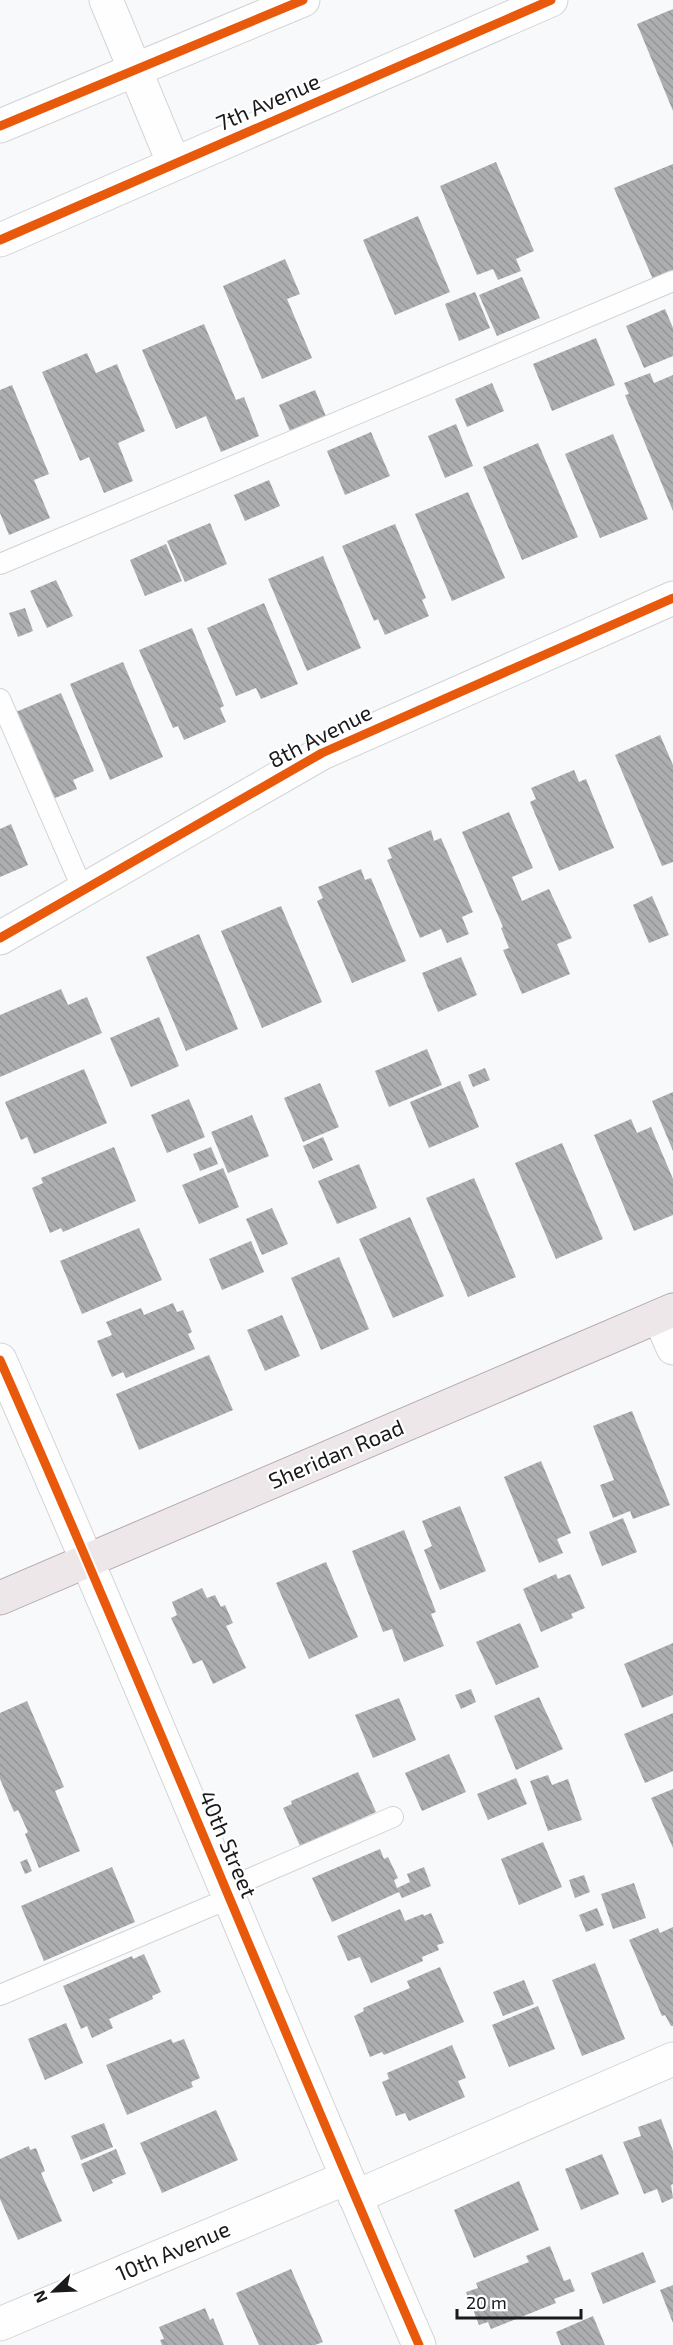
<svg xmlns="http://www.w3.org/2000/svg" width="673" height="2345" font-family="'Exo 2',sans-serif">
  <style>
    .building { fill: url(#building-back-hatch) }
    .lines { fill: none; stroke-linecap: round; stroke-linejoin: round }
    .service-casing { stroke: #d3d4d5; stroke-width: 22 }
    .minor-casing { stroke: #d3d4d5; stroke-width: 35 }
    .tertiary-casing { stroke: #d3d4d5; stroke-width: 35 }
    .primary-casing { stroke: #b3a8ad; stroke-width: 35 }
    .service { stroke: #fefefe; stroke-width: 20 }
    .minor { stroke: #fefefe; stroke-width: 33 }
    .tertiary { stroke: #fefefe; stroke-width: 33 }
    .primary { stroke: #eee7ea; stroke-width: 33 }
    .cycleway-casing { stroke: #fff; stroke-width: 13 }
    .cycleway { stroke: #e8590c; stroke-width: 9 }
    .labels { text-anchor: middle; stroke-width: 4.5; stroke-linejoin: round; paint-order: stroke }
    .street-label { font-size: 22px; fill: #191a1b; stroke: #fff }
  </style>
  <defs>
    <pattern id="building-back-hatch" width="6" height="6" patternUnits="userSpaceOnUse" patternTransform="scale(1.5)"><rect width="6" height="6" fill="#adaeaf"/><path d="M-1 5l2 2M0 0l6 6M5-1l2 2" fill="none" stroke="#949596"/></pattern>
  </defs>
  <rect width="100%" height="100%" fill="#f8f9fb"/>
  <g class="building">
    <path d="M673,9v102l-36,-87z"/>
    <path d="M496,162l38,89 -18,8 5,12 -23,9 -5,-11 -16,6 -37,-89z"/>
    <path d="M673,164v110l-19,8 -40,-94z"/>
    <path d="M418,216l32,76 -55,23 -32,-75z"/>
    <path d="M285,259l15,35 -13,5 25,59 -50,21 -39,-93z"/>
    <path d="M522,277l18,41 -43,18 -18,-41z"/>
    <path d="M475,292l15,36 -31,13 -14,-37z"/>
    <path d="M665,309l8,19v28l-29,12 -18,-42z"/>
    <path d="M204,324l32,76 8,-3 15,39 -38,16 -15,-36 -30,13 -34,-79z"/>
    <path d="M596,338l19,47 -63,26 -19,-47z"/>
    <path d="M87,353l9,20 21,-9 28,67 -27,12 15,38 -29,12 -15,-36 -9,4 -38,-89z"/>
    <path d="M650,373l4,10 19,-8v136l-48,-116 4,-1 -5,-11z"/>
    <path d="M492,383l12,28 -37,16 -12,-28z"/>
    <path d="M12,385l37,89 -15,6 16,38 -41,17 -9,-22v-123z"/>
    <path d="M315,390l13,31 -36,15 -13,-31z"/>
    <path d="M456,424l17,42 -28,12 -17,-42z"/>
    <path d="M371,432l19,44 -45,19 -18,-44z"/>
    <path d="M613,434l35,85 -48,19 -35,-84z"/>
    <path d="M538,443l40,94 -56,23 -39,-93z"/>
    <path d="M269,480l11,26 -35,15 -11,-26z"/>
    <path d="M468,492l37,86 -53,23 -37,-87z"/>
    <path d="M210,523l17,41 -42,18 -18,-41z"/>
    <path d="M395,524l31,74 -4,2 7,16 -44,19 -7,-16 -4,2 -32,-75z"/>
    <path d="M166,544l16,37 -37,15 -15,-36z"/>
    <path d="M323,556l38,92 -54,23 -39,-92z"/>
    <path d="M56,580l17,36 -26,12 -17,-37z"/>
    <path d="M264,603l34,81 -37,15 -5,-11 -20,8 -29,-68z"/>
    <path d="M25,608l8,23 -15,6 -9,-24z"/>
    <path d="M192,628l32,78 -4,2 6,14 -42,18 -6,-14 -5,2 -34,-78z"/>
    <path d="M123,662l40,95 -53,23 -40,-96z"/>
    <path d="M61,693l33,78 -21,9 4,9 -29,12 -37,-87z"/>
    <path d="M660,735l13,30v97l-11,4 -47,-111z"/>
    <path d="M574,770l5,12 7,-3 28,69 -55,23 -29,-69 6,-3 -5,-11z"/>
    <path d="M509,812l24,56 -21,9 10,24 27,-12 23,49 -15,6 13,30 -48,20 -19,-44 6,-2 -8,-20 2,-1 -41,-95z"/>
    <path d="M11,824l17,41 -28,12v-48z"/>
    <path d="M431,830l3,11 7,-3 32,74 -11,5 7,17 -22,9 -6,-14 -21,9 -33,-78 5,-2 -4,-10z"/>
    <path d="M361,869l4,11 6,-2 35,83 -54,22 -35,-82 6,-3 -5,-11z"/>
    <path d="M652,896l17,39 -20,8 -16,-38z"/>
    <path d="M281,906l41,96 -60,26 -41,-97z"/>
    <path d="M199,934l39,95 -52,22 -40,-94z"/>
    <path d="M461,957l16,38 -39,17 -16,-39z"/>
    <path d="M61,989l7,16 19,-8 15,36 -102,44v-62z"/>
    <path d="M159,1017l20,49 -48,21 -21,-49z"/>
    <path d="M427,1049l15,36 -53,22 -14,-36z"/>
    <path d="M485,1068l5,12 -17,7 -5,-12z"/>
    <path d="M84,1069l23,54 -73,31 -7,-17 -6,3 -16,-38z"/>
    <path d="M460,1081l19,46 -50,21 -19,-46z"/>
    <path d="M320,1083l19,44 -36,15 -19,-44z"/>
    <path d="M673,1092v59l-21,-50z"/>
    <path d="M189,1099l16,38 -38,16 -16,-38z"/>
    <path d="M252,1115l17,41 -41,17 -17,-41z"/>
    <path d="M631,1119l6,14 14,-6 22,52v36l-39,16 -40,-96z"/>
    <path d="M323,1137l10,23 -20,9 -10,-23z"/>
    <path d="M562,1143l41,96 -47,20 -41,-96z"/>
    <path d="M114,1147l22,54 -73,31 -2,-4 -11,5 -18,-45 11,-5 -2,-5z"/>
    <path d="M211,1147l7,17 -18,7 -7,-17z"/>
    <path d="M359,1164l18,44 -40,16 -19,-43z"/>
    <path d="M223,1168l16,39 -40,17 -17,-39z"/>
    <path d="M474,1178l42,99 -48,20 -42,-99z"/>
    <path d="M272,1208l16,36 -26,11 -16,-36z"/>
    <path d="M410,1217l34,79 -51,22 -34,-79z"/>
    <path d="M139,1228l23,52 -80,34 -22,-53z"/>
    <path d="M251,1241l13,31 -42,18 -13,-31z"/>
    <path d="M339,1257l30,72 -48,21 -30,-72z"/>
    <path d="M173,1303l4,9 6,-2 9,22 -4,2 7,15 -69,29 -3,-6 -11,5 -15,-36 15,-6 -6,-13 35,-14 3,7z"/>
    <path d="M282,1315l18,41 -35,15 -18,-41z"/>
    <path d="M209,1355l24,55 -94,40 -23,-56z"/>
    <path d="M632,1411l38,94 -37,14 -3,-8 -17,7 -13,-33 14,-5 -21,-54z"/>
    <path d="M541,1461l30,72 -14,6 6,14 -24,10 -35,-86z"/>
    <path d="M460,1506l26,65 -46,19 -16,-40 8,-4 -10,-25z"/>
    <path d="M623,1518l14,34 -35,14 -13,-34z"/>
    <path d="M404,1530l32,82 -5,2 13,32 -40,16 -12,-33 -9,3 -31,-81z"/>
    <path d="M326,1562l32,75 -49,22 -33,-76z"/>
    <path d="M556,1574l2,5 12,-5 15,34 -14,6 2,4 -32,14 -18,-43z"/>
    <path d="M202,1588l5,10 8,-3 6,12 4,-2 8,18 -7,3 20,42 -33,16 -11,-24 -9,4 -22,-46 6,-3 -5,-13z"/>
    <path d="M520,1623l19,44 -43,18 -20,-43z"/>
    <path d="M673,1643v52l-31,13 -18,-44z"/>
    <path d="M471,1689l5,13 -15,7 -6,-14z"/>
    <path d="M539,1697l24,52 -47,21 -22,-54z"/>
    <path d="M399,1698l17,42 -43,18 -18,-43z"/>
    <path d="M27,1701l37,86 -9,4 25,60 -41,17 -14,-34 3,-2 -10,-22 -4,2 -14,-33v-66z"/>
    <path d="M673,1713v58l-28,12 -21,-49z"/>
    <path d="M449,1754l17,38 -44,19 -17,-38z"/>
    <path d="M358,1772l18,40 -76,34 -17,-38 9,-4 -1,-3z"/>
    <path d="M548,1775l4,10 16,-6 14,41 -34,11 -18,-50z"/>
    <path d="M516,1778l11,26 -39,16 -11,-26z"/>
    <path d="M673,1789v59l-22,-50z"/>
    <path d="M543,1842l19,45 -43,18 -18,-46z"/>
    <path d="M380,1849l4,10 4,-2 10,21 -4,2 3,8 13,-6 -3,-8 17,-7 7,19 -29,12 -3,-6 -67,30 -20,-44z"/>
    <path d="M27,1859l5,12 -7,3 -5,-12z"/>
    <path d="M112,1867l23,55 -91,39 -23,-55z"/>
    <path d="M584,1875l6,17 -15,6 -6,-18z"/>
    <path d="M634,1883l12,35 -33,11 -12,-35z"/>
    <path d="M597,1908l7,17 -18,7 -7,-17z"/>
    <path d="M400,1909l5,12 18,-7 1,2 7,-3 13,30 -7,2 2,5 -17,7 1,4 -52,22 -11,-26 -12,4 -11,-25z"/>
    <path d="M673,1927v99h-2l-6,-11 -3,1 -33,-76 29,-12 2,5z"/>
    <path d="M144,1954l17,38 -9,4 1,3 -44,20 4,9 -21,10 -5,-12 -6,3 -18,-43 69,-30 1,3z"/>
    <path d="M595,1963l30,76 -43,17 -30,-76z"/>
    <path d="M440,1967l24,55 -80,33 -2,-3 -12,5 -16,-41 10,-5 -1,-3 47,-20 -3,-7z"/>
    <path d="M524,1980l10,24 -31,12 -10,-24z"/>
    <path d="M538,2006l17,43 -46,18 -17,-42z"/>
    <path d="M66,2023l17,40 -38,17 -17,-41z"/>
    <path d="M171,2039l2,4 11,-4 16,39 -9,4 2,5 -66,28 -21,-50z"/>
    <path d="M452,2045l14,33 -8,3 7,16 -56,24 -4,-8 -9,3 -14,-34 7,-3 -2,-6z"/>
    <path d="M216,2110l22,50 -76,33 -22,-50z"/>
    <path d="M661,2119l12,32v33l-2,1 2,13 -11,5 -5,-14 -13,5 -21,-52 18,-6 -3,-9z"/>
    <path d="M104,2123l9,24 -32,13 -10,-24z"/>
    <path d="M29,2146l1,4 6,-2 9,23 -4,2 21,48 -44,19 -18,-41v-40z"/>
    <path d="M116,2149l10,25 -15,6 2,3 -20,9 -12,-28z"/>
    <path d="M602,2154l17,40 -38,16 -16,-41z"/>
    <path d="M519,2181l20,49 -65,28 -20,-48z"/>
    <path d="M550,2246l14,35 6,-2 5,12 -21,8 2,4 -65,26 -3,-7 -9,3 -13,-33 12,-4 -2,-5 53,-21 -3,-6z"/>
    <path d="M643,2252l13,30 -53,22 -12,-31z"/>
    <path d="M291,2269l32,73 -8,3h-56l-23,-52z"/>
    <path d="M673,2285v38l-13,-33z"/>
    <path d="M205,2308l5,12 3,-2 11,27h-62l-2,-5 4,-1 -5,-12z"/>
    <path d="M593,2316l12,29h-44l-5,-13z"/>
  </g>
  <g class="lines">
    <g class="service-casing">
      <g id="service">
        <path d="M0,564l673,-283"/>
        <path d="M0,699l83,191"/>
        <path d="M226,1889l167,-72"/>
        <path d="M0,1995l230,-97"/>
      </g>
    </g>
    <g class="minor-casing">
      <g id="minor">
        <path d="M106,0l68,164"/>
        <path d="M0,938l322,-185 351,-155"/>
        <path d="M659,1316l14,32"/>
        <path d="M0,1360c144,326 277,658 419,985"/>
        <path d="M355,2197l318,-138"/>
        <path d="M0,2324l346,-146"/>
      </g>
    </g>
    <g class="tertiary-casing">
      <g id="tertiary">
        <path d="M0,126l303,-126"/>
        <path d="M0,240l551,-240"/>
      </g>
    </g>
    <g class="primary-casing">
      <path id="primary" d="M0,1598l673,-288"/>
    </g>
    <use href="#service" class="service"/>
    <use href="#minor" class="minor"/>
    <use href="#tertiary" class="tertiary"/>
    <use href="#primary" class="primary"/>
    <g class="cycleway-casing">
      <g id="cycleway">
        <path d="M0,126l303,-126"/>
        <path d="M0,240l551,-240"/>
        <path d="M0,938l322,-185 351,-155"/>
        <path d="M0,1360c144,326 277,658 419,985"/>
      </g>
    </g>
    <use href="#cycleway" class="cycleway"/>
  </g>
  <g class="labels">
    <g class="street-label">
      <text transform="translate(268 102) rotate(-24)" y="8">7th Avenue</text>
      <text transform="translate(320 736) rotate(-27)" y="8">8th Avenue</text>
      <text transform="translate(336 1454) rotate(-23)" y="8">Sheridan Road</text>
      <text transform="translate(228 1844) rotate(67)" y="8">40th Street</text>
      <text transform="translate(173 2251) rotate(-23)" y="8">10th Avenue</text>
    </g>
  </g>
  <g transform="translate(54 2291) rotate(247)" stroke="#ffffff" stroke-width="4.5" paint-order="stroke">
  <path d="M0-4.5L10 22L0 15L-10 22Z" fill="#191a1b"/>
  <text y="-9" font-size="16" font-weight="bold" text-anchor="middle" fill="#191a1b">N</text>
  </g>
  <path d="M457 2309v9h124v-9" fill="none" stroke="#191a1b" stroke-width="3"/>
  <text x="466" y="2309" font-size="18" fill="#191a1b" stroke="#ffffff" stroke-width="4.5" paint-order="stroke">20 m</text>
</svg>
